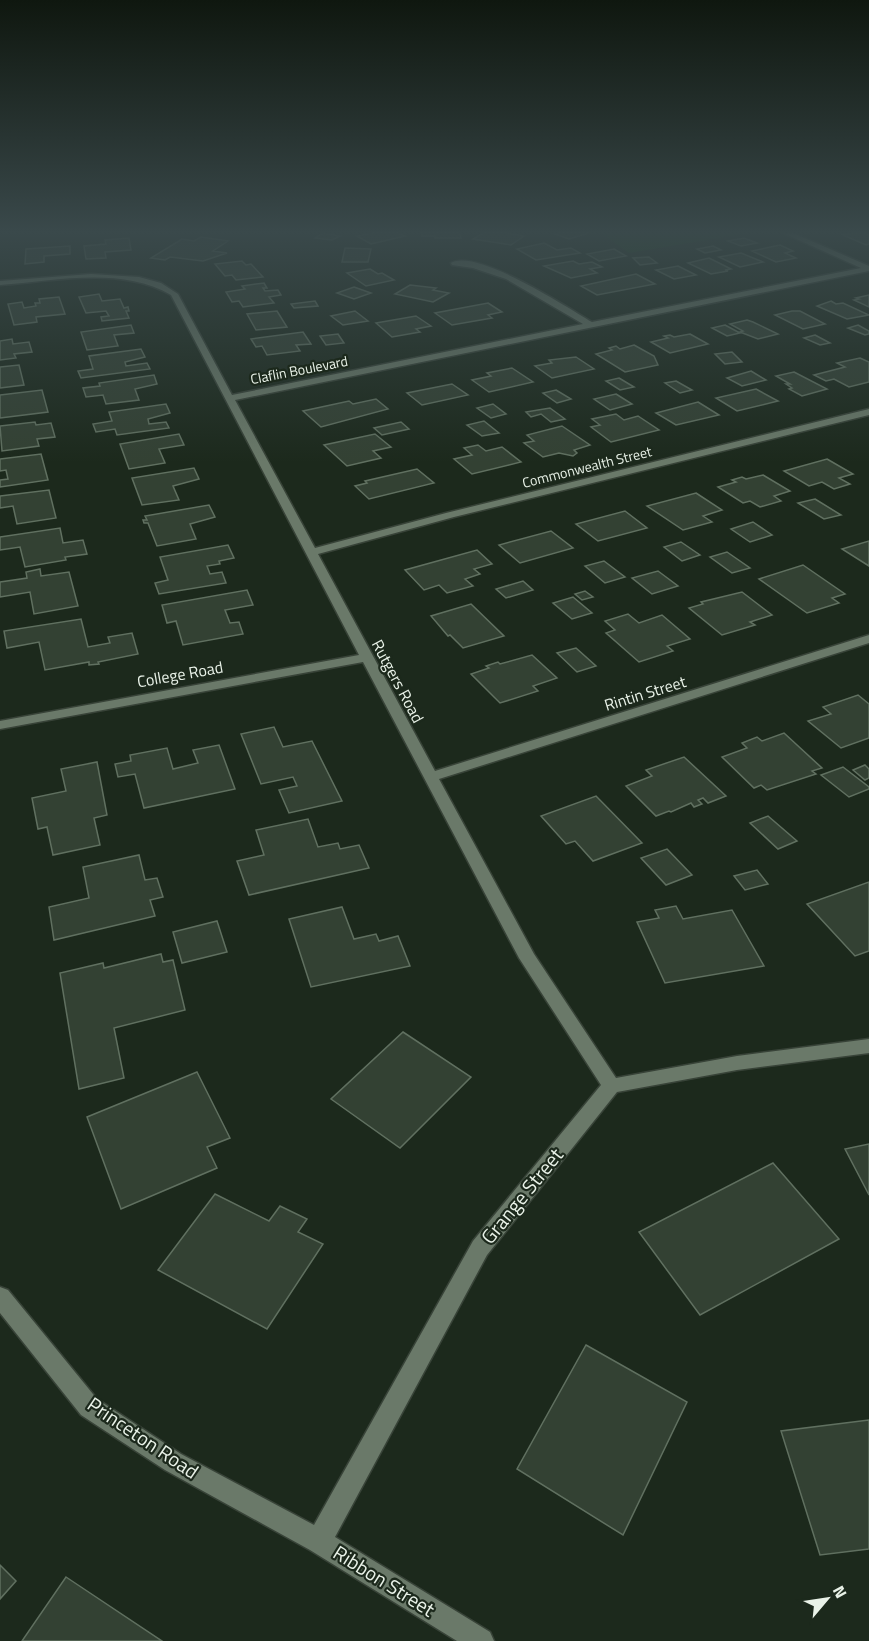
<svg xmlns="http://www.w3.org/2000/svg" width="869" height="1641" font-family="'Titillium Web',sans-serif">
  <style>
    .green { fill: #174218 }
    .building { fill: #334133; stroke: #607060; stroke-width: 1.5 }
    .lines { fill: none; stroke-linecap: round; stroke-linejoin: round }
    .minor-casing { stroke: #384338; stroke-width: 3 }
    .minor { fill: #6a7969; fill-rule: evenodd }
    .labels { text-anchor: middle; stroke-width: 4.5; stroke-linejoin: round; paint-order: stroke }
    .far-street-label { font-size: 14px; fill: #e9f2e8; stroke: #1c291c }
    .street-label { font-size: 16px; fill: #e9f2e8; stroke: #1c291c }
    .near-street-label { font-size: 20px; fill: #e9f2e8; stroke: #1c291c }
  </style>
  <rect width="100%" height="100%" fill="#1c291c"/>
  <path class="green" d="M601,233h148l-120,20z"/>
  <g class="building">
    <path d="M323,233l17,3 -8,4 -17,-2z"/>
    <path d="M373,233h25l7,3 -34,8 -14,-8z"/>
    <path d="M422,233h38l1,5h-26v-2h-13z"/>
    <path d="M483,233h23l18,3 -13,9 -38,-6z"/>
    <path d="M558,233h31l-20,6 -14,-5z"/>
    <path d="M866,233l3,2v9l-3,1 -25,-11z"/>
    <path d="M201,237l27,4 -15,10 14,2 -24,8 -33,-4 -5,3 -14,-2 31,-19 12,2z"/>
    <path d="M129,238l2,12 -26,2 1,6 -20,1 -2,-13 22,-2 -1,-4z"/>
    <path d="M744,238l13,5 -16,3 -13,-5z"/>
    <path d="M544,243l13,7 14,-2 9,5 -44,7 -19,-11z"/>
    <path d="M780,245l13,6 -8,2 11,5 -20,4 -24,-11z"/>
    <path d="M70,246v8l-26,2v6l-19,2 1,-15z"/>
    <path d="M713,246l8,4 -16,3 -8,-4z"/>
    <path d="M345,248l26,1 -3,13h-26z"/>
    <path d="M614,249l12,7 -27,5 -12,-7z"/>
    <path d="M741,253l22,9 -23,5 -21,-10z"/>
    <path d="M649,257l8,6 -17,2 -7,-7z"/>
    <path d="M709,258l22,11 -6,1 3,1 -17,3 -23,-11z"/>
    <path d="M242,261l4,4 5,-1 12,13 -27,3 -4,-5 -7,1 -10,-12z"/>
    <path d="M573,261l6,3 13,-2 10,5 -12,2 7,4 -26,5 -27,-12z"/>
    <path d="M678,266l18,9 -22,4 -18,-9z"/>
    <path d="M370,269l8,5 4,-1 12,7 -28,6 -19,-13z"/>
    <path d="M636,274l19,10 -58,11 -16,-9z"/>
    <path d="M264,283l3,5h-4l2,3 13,-1 3,5 -12,2 5,6 -31,4 -4,-6 -7,1 -6,-10 19,-3 -3,-3z"/>
    <path d="M410,285l26,3 -3,2 16,3 -16,9 -38,-8z"/>
    <path d="M354,287l17,6 -17,6 -17,-6z"/>
    <path d="M99,294l3,7 18,-2 4,9 4,-1 1,4h-3l3,7 -27,3 -1,-4 8,-1 -3,-5 -20,2 -7,-16z"/>
    <path d="M869,295v12l-15,-7 5,-1 -3,-1z"/>
    <path d="M59,297l6,17 -29,3 1,5 -23,3 -6,-21 14,-2 2,6 12,-2 -1,-3h5l-1,-4z"/>
    <path d="M315,301l3,5 -24,2 -3,-4z"/>
    <path d="M831,301l5,3 7,-1 26,12 -22,4 -30,-13z"/>
    <path d="M488,303l14,9 -14,3 4,3 -40,7 -17,-12z"/>
    <path d="M277,311l10,16 -31,3 -9,-16z"/>
    <path d="M355,311l13,10 -25,4 -12,-9z"/>
    <path d="M792,311h8l25,13 -22,5 -28,-14z"/>
    <path d="M416,316l15,10 -15,3 4,3 -28,5 -16,-14z"/>
    <path d="M747,320l6,2 25,12 -20,5 -18,-7 3,-1 -13,-7z"/>
    <path d="M131,325l3,8 -20,2 4,11 -31,4 -6,-18z"/>
    <path d="M725,325l15,8 -13,3 -15,-8z"/>
    <path d="M858,325l11,6v3l-4,1 -17,-7z"/>
    <path d="M303,332l8,12 -15,1 4,6 -33,4 -5,-9 -6,1 -5,-8z"/>
    <path d="M338,334l6,9 -18,2 -6,-9z"/>
    <path d="M690,334l18,10 -38,9 -19,-11 17,-4 -4,-2 6,-1 4,2z"/>
    <path d="M815,335l15,8 -10,2 -16,-7z"/>
    <path d="M12,339l1,5 16,-2 3,10 -18,2 2,4 -16,2v-19z"/>
    <path d="M634,345l20,11 4,9 -33,7 -29,-18 16,-4 -3,-2 7,-2 4,3z"/>
    <path d="M141,349l4,8 -20,5 1,4 21,-3 3,6 -69,9 -3,-7 15,-2 -4,-13z"/>
    <path d="M732,352l10,10 -17,2 -10,-10z"/>
    <path d="M576,357l18,12 -42,9 -17,-12 17,-3 -3,-3z"/>
    <path d="M860,358l9,4v20l-20,5 -15,-8 -8,2 -12,-6 31,-8 -8,-4z"/>
    <path d="M19,365l5,20 -24,3v-21z"/>
    <path d="M512,368l21,14 -44,10 -17,-12 19,-4 -4,-3z"/>
    <path d="M751,371l15,9 -24,6 -15,-8z"/>
    <path d="M794,372l33,17 -25,7 -13,-7 3,-1 -6,-4h4l-14,-8z"/>
    <path d="M154,375l3,9 -22,5 4,11 -33,4 -3,-9 -17,2 -3,-9 17,-2 -1,-3z"/>
    <path d="M619,378l15,9 -14,3 -14,-9z"/>
    <path d="M676,381l16,9 -12,3 -15,-10z"/>
    <path d="M452,384l16,11 -46,10 -15,-12z"/>
    <path d="M756,389l22,12 -41,10 -21,-13z"/>
    <path d="M42,390l6,22 -48,6v-23z"/>
    <path d="M556,390l15,9 -14,4 -14,-10z"/>
    <path d="M616,394l16,10 -22,6 -16,-11z"/>
    <path d="M376,399l12,10 -67,18 -18,-16 46,-10 4,3z"/>
    <path d="M698,402l21,13 -43,10 -20,-12z"/>
    <path d="M166,404l4,9 -22,6 1,5 17,-2 3,6 -52,7 -2,-6 -19,3 -3,-8 19,-3 -3,-9z"/>
    <path d="M493,404l13,10 -15,4 -14,-10z"/>
    <path d="M550,408l15,11 -14,3 -10,-8 -10,3 -5,-5z"/>
    <path d="M616,414l8,6 14,-4 21,14 -48,12 -20,-15 9,-2 -8,-6z"/>
    <path d="M484,421l15,12 -17,3 -15,-11z"/>
    <path d="M35,422l1,3 15,-2 4,14 -18,2 2,7 -37,5 -2,-25z"/>
    <path d="M401,422l8,7 -27,6 -8,-7z"/>
    <path d="M562,426l28,19 -16,5 3,3 -4,3 -14,-3 -16,4 -19,-14 10,-2 -7,-6z"/>
    <path d="M179,434l5,11 -25,4 6,14 -36,6 -9,-25z"/>
    <path d="M375,434l16,13 -18,4 8,7 -34,8 -23,-21z"/>
    <path d="M478,445l8,6 16,-4 19,15 -49,12 -18,-15 18,-4 -8,-7z"/>
    <path d="M41,454l7,26 -48,7v-7l8,-1 -2,-9 -6,1v-12z"/>
    <path d="M827,459l26,15 -14,4 11,6 -16,5 -12,-7 -13,4 -25,-15z"/>
    <path d="M194,468l5,11 -26,7 6,14 -37,5 -10,-27z"/>
    <path d="M417,469l17,14 -65,16 -14,-13 12,-3 -2,-2z"/>
    <path d="M763,475l27,16 -16,5 7,5 -21,6 -10,-6 -7,2 -25,-16 18,-5 -4,-2 10,-3 4,2z"/>
    <path d="M49,490l7,28 -39,6 -4,-18 -13,2v-12z"/>
    <path d="M696,493l26,17 -19,6 9,6 -29,8 -36,-24z"/>
    <path d="M815,499l26,16 -17,4 -26,-16z"/>
    <path d="M209,505l6,12 -25,7 6,15 -39,7 -9,-23h-4l-1,-3h4l-2,-4z"/>
    <path d="M625,511l22,17 -49,13 -22,-17z"/>
    <path d="M753,522l19,13 -22,7 -19,-13z"/>
    <path d="M60,528l3,15 20,-3 4,14 -22,3 1,3 -41,7 -5,-20 -20,3v-13z"/>
    <path d="M551,531l22,17 -53,15 -21,-18z"/>
    <path d="M869,541v25l-27,-17z"/>
    <path d="M681,542l19,13 -18,6 -18,-14z"/>
    <path d="M228,545l6,13 -15,3 1,3 -13,2 3,8 12,-2 4,11 -67,11 -4,-11 13,-3 -8,-23z"/>
    <path d="M477,550l15,14 -18,5 6,5 -15,5 8,7 -26,7 -8,-8 -15,5 -19,-20z"/>
    <path d="M727,552l23,16 -18,5 -22,-16z"/>
    <path d="M604,561l21,16 -20,6 -20,-17z"/>
    <path d="M803,565l42,29 -13,4 7,5 -32,10 -48,-34z"/>
    <path d="M40,569l1,7 28,-4 9,34 -44,8 -4,-22 -30,5v-15l27,-4 -1,-6z"/>
    <path d="M658,571l20,15 -26,8 -20,-16z"/>
    <path d="M523,581l10,9 -27,8 -10,-9z"/>
    <path d="M247,590l6,15 -28,5 5,13 9,-1 4,12 -60,11 -7,-24 -9,2 -5,-18z"/>
    <path d="M585,591l8,6 -11,3 -7,-6z"/>
    <path d="M742,592l30,23 -22,7 5,3 -33,10 -33,-27 14,-4 -2,-2z"/>
    <path d="M573,597l19,16 -20,6 -19,-16z"/>
    <path d="M471,604l33,32 -41,12 -13,-13 -2,1 -17,-20z"/>
    <path d="M628,614l11,9 23,-8 28,24 -23,7 6,5 -34,11 -33,-29 9,-3 -10,-9z"/>
    <path d="M81,619l7,28 22,-4 -2,-6 24,-4 6,21 -40,8 1,2 -10,1v-3l-44,8 -6,-28 -32,6 -3,-17z"/>
    <path d="M576,648l20,18 -19,6 -20,-19z"/>
    <path d="M532,655l25,23 -24,8 5,5 -38,12 -29,-29 18,-6 -3,-2 12,-4 2,2z"/>
    <path d="M858,695l11,9v34l-28,10 -33,-27 23,-7 -8,-7z"/>
    <path d="M274,727l9,20 29,-6 30,60 -53,12 -10,-23 18,-4 -4,-9 -32,7 -20,-50z"/>
    <path d="M784,733l38,35 -10,3 4,3 -49,16 -6,-5 -7,3 -32,-31 25,-9 -5,-5 15,-6 5,4z"/>
    <path d="M219,745l16,44 -91,19 -9,-34 -17,3 -3,-13 16,-3 -1,-6 37,-7 6,21 25,-6 -5,-13z"/>
    <path d="M684,757l42,39 -18,7 -5,-5 -5,2 4,4 -8,3 -3,-4 -20,9 -2,-1 -13,5 -30,-30 26,-10 -6,-6z"/>
    <path d="M97,762l10,53 -13,3 6,27 -47,10 -6,-28 -9,2 -6,-31 34,-7 -5,-22z"/>
    <path d="M865,765l4,4v9l-4,2 -12,-10z"/>
    <path d="M843,767l26,20v2l-20,8 -28,-22z"/>
    <path d="M596,796l46,47 -49,18 -18,-20 -9,3 -25,-28z"/>
    <path d="M768,816l29,25 -19,8 -28,-26z"/>
    <path d="M308,819l10,28 20,-4 2,6 19,-4 10,23 -120,27 -12,-34 27,-6 -8,-25z"/>
    <path d="M667,849l25,26 -26,10 -25,-27z"/>
    <path d="M139,855l6,25 12,-2 6,19 -13,3 5,16 -101,24 -5,-33 40,-9 -6,-31z"/>
    <path d="M757,870l11,14 -23,6 -11,-14z"/>
    <path d="M869,882v69l-14,5 -48,-52z"/>
    <path d="M676,906l7,13 49,-9 32,56 -99,17 -28,-61 22,-4 -4,-8z"/>
    <path d="M342,907l12,32 22,-5 3,7 19,-5 12,30 -99,21 -22,-68z"/>
    <path d="M217,921l10,31 -45,11 -9,-31z"/>
    <path d="M161,954l2,8 10,-2 12,50 -71,18 10,50 -45,11 -19,-116 43,-10 1,5z"/>
    <path d="M403,1032l68,45 -71,71 -69,-49z"/>
    <path d="M197,1072l33,66 -23,9 10,21 -96,41 -34,-92z"/>
    <path d="M869,1144v51l-24,-46z"/>
    <path d="M773,1163l66,76 -139,76 -61,-83z"/>
    <path d="M215,1194l54,27 11,-15 27,13 -9,13 25,12 -56,85 -109,-59z"/>
    <path d="M586,1345l101,57 -64,133 -106,-66z"/>
    <path d="M869,1420v129l-49,6 -39,-124z"/>
    <path d="M0,1565l16,16 -16,18z"/>
    <path d="M66,1577l96,64h-140z"/>
  </g>
  <g class="lines">
    <g class="minor-casing">
      <path id="minor" d="M783,233h10l76,33v5l-634,129 80,148 131,-35 423,-104v6l-415,102 -136,37 117,217 434,-136v8l-430,136 95,175 82,124 121,-22 132,-17v14l-132,17 -120,22 -130,163 -152,282 155,95 4,9h-37l-147,-91 -145,-80 -84,-55 -81,-102v-26l8,3 89,109 84,55 133,71 159,-284 128,-156 -82,-127 -156,-296 -363,67v-8l359,-66 -188,-360c-50,-29 -116,-14 -171,-10v-4l91,-7 48,3 22,6 17,11 54,101 351,-71 -77,-45 -33,-11 -21,-3 -1,-2c26,-15 117,45 141,59l269,-54z"/>
    </g>
    <use href="#minor" class="minor"/>
  </g>
  <linearGradient id="sky" x2="0" y2="1"><stop stop-color="#0f170f"/><stop offset="0.5" stop-color="#3a494b"/><stop offset="1" stop-color="#3a494b" stop-opacity="0"/></linearGradient>
  <rect width="869" height="463" fill="url(#sky)"/>
  <g class="labels">
    <g class="far-street-label">
      <text transform="translate(299 370) rotate(-11)" y="5">Claflin Boulevard</text>
      <text transform="translate(587 467) rotate(-14)" y="5">Commonwealth Street</text>
    </g>
    <g class="street-label">
      <text transform="translate(180 674) rotate(-10)" y="6">College Road</text>
      <text transform="translate(398 681) rotate(62)" y="6">Rutgers Road</text>
      <text transform="translate(645 693) rotate(-17)" y="6">Rintin Street</text>
    </g>
    <g class="near-street-label">
      <text transform="translate(522 1196) rotate(-51)" y="7">Grange Street</text>
      <text transform="translate(143 1438) rotate(34)" y="7">Princeton Road</text>
      <text transform="translate(384 1581) rotate(32)" y="7">Ribbon Street</text>
    </g>
  </g>
  <g transform="translate(827 1599) rotate(61)" stroke="#1c291c" stroke-width="4.5" paint-order="stroke">
  <path d="M0-4.5L10 22L0 15L-10 22Z" fill="#e9f2e8"/>
  <text y="-9" font-size="16" font-weight="bold" text-anchor="middle" fill="#e9f2e8">N</text>
  </g>
</svg>
